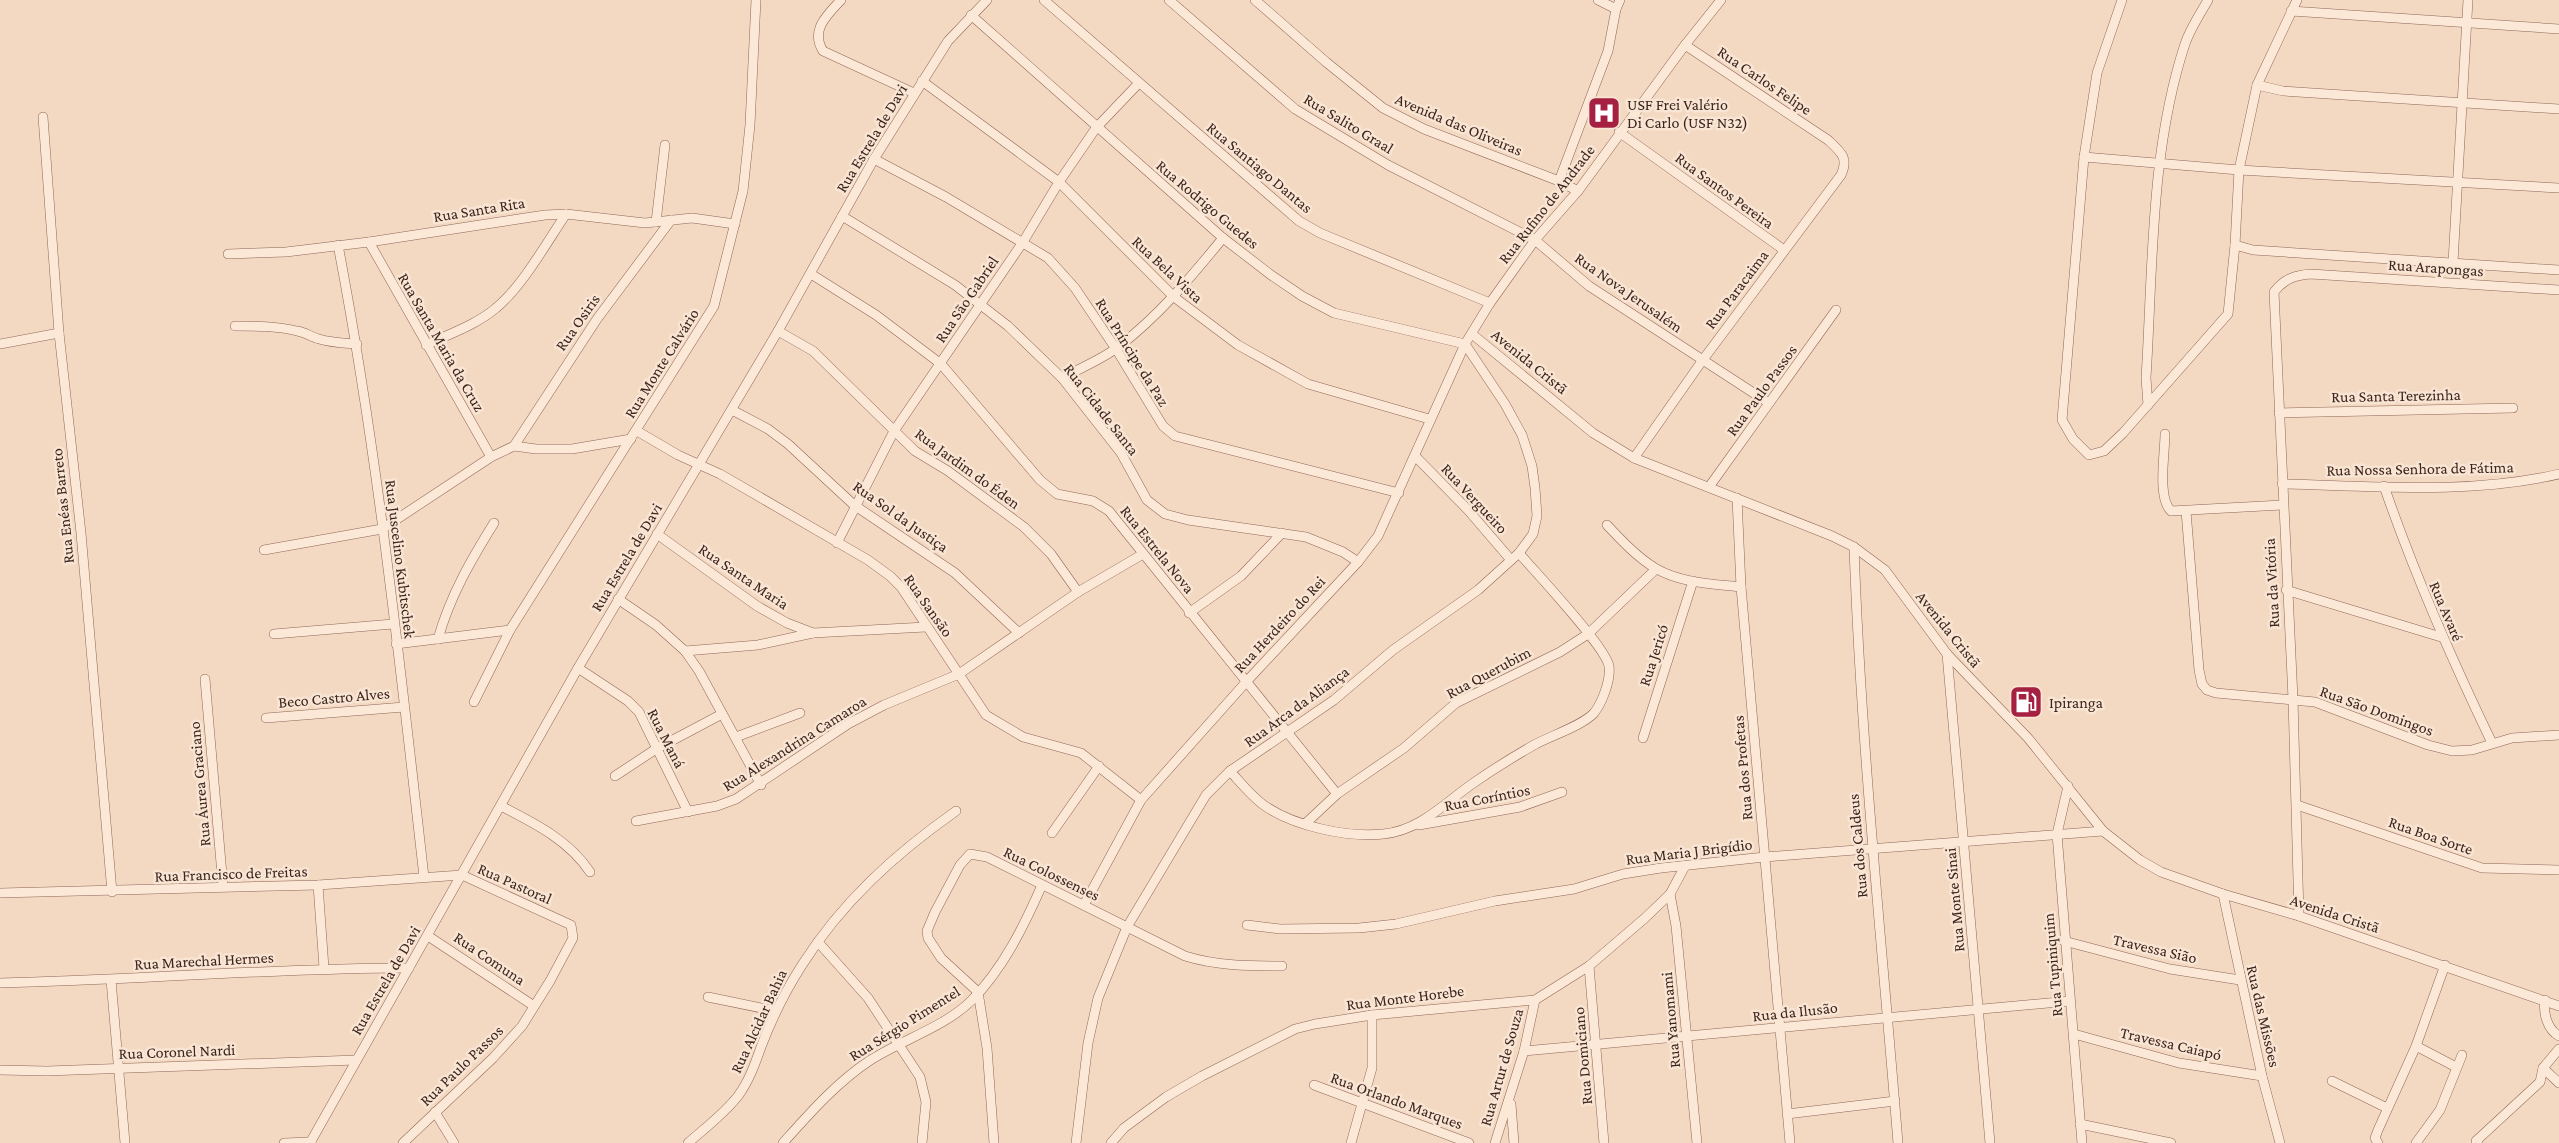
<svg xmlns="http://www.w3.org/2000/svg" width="2559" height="1143" font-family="'Crimson Pro',serif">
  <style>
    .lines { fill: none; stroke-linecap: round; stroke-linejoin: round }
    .street-casing { stroke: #8f6757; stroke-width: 10 }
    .street { stroke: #fce8d7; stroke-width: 9 }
    .labels { text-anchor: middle; stroke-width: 5; stroke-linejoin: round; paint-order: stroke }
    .street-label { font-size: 16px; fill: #3d241d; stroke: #f9e5d3 }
    .poi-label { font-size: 16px; fill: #3d241d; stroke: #f9e5d3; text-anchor: start }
  </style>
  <rect width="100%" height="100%" fill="#f3d8c2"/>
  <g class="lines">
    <g class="street-casing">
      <g id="street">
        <path d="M841,0c-14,15 -31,30 -18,51l91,42"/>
        <path d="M1044,0l255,221 21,12 170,70"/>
        <path d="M1169,0l126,109 93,56 147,75 54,46 180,117"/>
        <path d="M1255,0l71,62 57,46 41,21 135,52 19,10"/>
        <path d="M1598,0l18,9"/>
        <path d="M2122,0l-25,73 -13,84 -22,263 11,19 16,16 15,-4 19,-18 105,-119 7,-69 4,-75 18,-85 40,-85"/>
        <path d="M2291,11l268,18"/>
        <path d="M971,15l252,223 48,37 31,21 32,17 131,31"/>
        <path d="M922,81l137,101 115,115 64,48 70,39 121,35"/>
        <path d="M2257,85l26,6 276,18"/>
        <path d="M43,117l16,216 22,200 31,359"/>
        <path d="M1619,132l165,118"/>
        <path d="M2084,157l155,13 320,18"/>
        <path d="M874,159l72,38 102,61 27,30 41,61 47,77 12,10 224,57"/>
        <path d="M1559,181l49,-130 8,-42 4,-9"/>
        <path d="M842,216l113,69 53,41 54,52 59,75 26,47 18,14 23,6 118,17 37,15 15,10"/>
        <path d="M656,222l9,-77"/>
        <path d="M369,242l122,215"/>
        <path d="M338,245c40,209 62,421 86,632"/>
        <path d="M2235,245l18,5 306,20"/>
        <path d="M228,254l58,-2 83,-10 176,-27 21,-1 79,9 47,-5 43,6"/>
        <path d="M2453,262l15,-262"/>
        <path d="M811,274l65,41 65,49 99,116 17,14 36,7 16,10 228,283"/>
        <path d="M235,326c21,0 42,0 62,5 8,1 14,6 22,8 13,4 25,4 38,5"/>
        <path d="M778,331l35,20 102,100 33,20 76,56 27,27 27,38"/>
        <path d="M1472,334l121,99 41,25 198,78 22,11 31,23 62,84 81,84 75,93 37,29 21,12 62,22 76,22 260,90"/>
        <path d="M0,344l59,-11"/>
        <path d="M426,345c23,-11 50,-20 70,-37 26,-21 51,-66 70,-94"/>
        <path d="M1062,378c18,-10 39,-18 56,-31 41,-31 73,-70 105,-109"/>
        <path d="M2148,405l-2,-27c7,-110 4,-228 39,-334 5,-15 15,-30 23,-44"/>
        <path d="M732,410l36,19 20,15 66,61 101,68 64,60"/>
        <path d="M2279,413l234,-5"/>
        <path d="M637,431l41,24 42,19 148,86 22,16 11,11 85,128 37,22 58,16 60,47"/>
        <path d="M2165,434c0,19 -8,64 6,77l111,-6"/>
        <path d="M514,446l83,-127 74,-99"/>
        <path d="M1415,456l53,54 43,50"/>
        <path d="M1634,458l68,-97 139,-186c8,-17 0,-23 -13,-35l-143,-95"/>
        <path d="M2282,484c89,2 189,11 277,-10"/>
        <path d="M2384,486c31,90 67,172 108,257"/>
        <path d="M1709,487l127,-177"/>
        <path d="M1737,498l4,89 49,556"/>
        <path d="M2186,511l13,159 3,14 5,6 9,3 99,9 113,43 24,6 20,-1 40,-12 47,-3"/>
        <path d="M1607,525c14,15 30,32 48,43 25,15 58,16 86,19"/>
        <path d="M657,534l100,72 30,17 26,10 113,-6"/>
        <path d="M837,543l57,-112 129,-189 36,-60 37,-54 42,-44"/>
        <path d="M1854,547c7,199 28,397 44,596"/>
        <path d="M264,550l118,-21 109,-72 23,-11 22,3h36l59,-10"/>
        <path d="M2286,590l155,47"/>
        <path d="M618,599l38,26 29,26 14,20 62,114"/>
        <path d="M1189,613l52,-37 41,-43"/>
        <path d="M274,634l119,-10"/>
        <path d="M438,639c12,-43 33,-79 56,-116"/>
        <path d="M396,644l114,-14"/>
        <path d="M685,651l73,-6 55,-12"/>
        <path d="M1947,654l43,489"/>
        <path d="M578,668l50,33 11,11 49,100"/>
        <path d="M205,679l18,207"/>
        <path d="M474,702l36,-72 204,-324 29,-115 7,-66 6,-125"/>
        <path d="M266,718l138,-11"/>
        <path d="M736,737l64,-24"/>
        <path d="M1643,738l50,-157"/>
        <path d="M1230,771c11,12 22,26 35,35 29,20 83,32 118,28 36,-3 62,-31 89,-50 20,-14 41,-27 62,-39 16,-9 48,-19 60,-32 8,-10 17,-33 15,-47 -4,-20 -73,-93 -90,-113"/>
        <path d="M615,776l41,-27 66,-35"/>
        <path d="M2068,786l-11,48 25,309"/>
        <path d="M2297,805l185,63 77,2"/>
        <path d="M501,806c33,17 68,34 89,66"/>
        <path d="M636,821l81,-15 19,-7 112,-75 36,-19 75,-31 119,-82 65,-38"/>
        <path d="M1305,824l32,-30 67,-46 52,-45 104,-51 28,-18 68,-65"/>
        <path d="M1419,825l101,-18 42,-15"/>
        <path d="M1052,833l47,-67"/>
        <path d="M318,885l6,83"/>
        <path d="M0,893l318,-8 144,-10 109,50 2,13 -23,43 -28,45 -29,32 -90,85"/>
        <path d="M1670,894l6,32 21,217"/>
        <path d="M2223,894l39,182 18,67"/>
        <path d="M1084,905l57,-105 106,-119 111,-119 20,-26 87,-192 25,-41 45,-63 43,-49 107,-146 36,-45"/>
        <path d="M2299,916l-6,-217 -19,-407c10,-13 21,-17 37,-18l248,16"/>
        <path d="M1247,925l33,4 79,-1 37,-4 99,-23 79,-12 49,-15 38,-6 104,-11 338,-26"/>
        <path d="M428,936l106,70"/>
        <path d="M2064,941l106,28 70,11"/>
        <path d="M818,942l50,56 52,79 6,25 -4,41"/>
        <path d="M1589,966l15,177"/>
        <path d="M111,980l14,163"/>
        <path d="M0,983c136,-3 273,-15 409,-15"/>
        <path d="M708,997l68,14"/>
        <path d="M2545,1000c-2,13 2,29 14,36"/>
        <path d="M2074,1034l105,29 83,13"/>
        <path d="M2416,1046l40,21"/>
        <path d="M1524,1051l546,-50"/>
        <path d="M2543,1068l16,15"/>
        <path d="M0,1070l47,1 309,-11"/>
        <path d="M2332,1081l55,27"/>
        <path d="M1314,1085l155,58"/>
        <path d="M1511,1104l3,39"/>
        <path d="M435,1112l19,31"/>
        <path d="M1787,1114l108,-13"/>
        <path d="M2080,1124l91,19"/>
        <path d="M284,1143l27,-1"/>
        <path d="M310,1143l268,-475 200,-337 96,-172 74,-118 39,-41"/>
        <path d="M688,1143c17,-15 36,-29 50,-47 11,-15 17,-32 23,-49 11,-29 25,-57 41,-82 40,-63 93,-111 154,-154"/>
        <path d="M783,1143c26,-29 53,-60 86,-82 32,-21 74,-33 102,-60 32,-32 53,-75 71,-116"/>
        <path d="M994,1143l-7,-95 -9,-56 -37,-34 -13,-20 -1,-7 8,-19 25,-47 10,-11 17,3 198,99c32,10 64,10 97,10"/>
        <path d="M1076,1143l12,-100 10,-45 29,-71 79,-132 24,-24 104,-71 59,-50 85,-60 41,-37 14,-19 4,-18 -2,-28 -3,-22 -10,-31 -17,-31 -40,-60"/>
        <path d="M1111,1143l13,-15 42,-31 36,-21 93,-47 20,-5 57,-9 163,-15 54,-34 56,-48 25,-24 15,-28"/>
        <path d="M1351,1143l21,-75v-53"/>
        <path d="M1495,1143l29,-92 11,-51"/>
        <path d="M2378,1143l-3,-5 3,-8 38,-84 29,-81"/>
        <path d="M2416,1143l24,-33 22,-55"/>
        <path d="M2478,1143l-2,-2 64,-59 3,-14 16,-19"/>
      </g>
    </g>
    <use href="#street" class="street"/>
  </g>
  <defs>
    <g id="hospital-square" transform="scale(1.725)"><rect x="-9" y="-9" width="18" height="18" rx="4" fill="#a52041" stroke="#f9e5d3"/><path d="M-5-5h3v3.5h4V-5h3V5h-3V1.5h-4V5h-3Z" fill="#fff"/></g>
    <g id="fuel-square" transform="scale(1.725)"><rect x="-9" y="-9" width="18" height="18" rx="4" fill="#a52041" stroke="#f9e5d3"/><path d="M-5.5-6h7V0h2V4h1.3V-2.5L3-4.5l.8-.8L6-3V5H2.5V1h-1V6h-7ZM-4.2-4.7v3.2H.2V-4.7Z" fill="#fff"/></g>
  </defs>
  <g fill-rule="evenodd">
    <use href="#hospital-square" x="1604" y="113"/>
    <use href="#fuel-square" x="2026" y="702"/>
  </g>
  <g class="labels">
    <g class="street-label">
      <text transform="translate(1765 80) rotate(34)" y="6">Rua Carlos Felipe</text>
      <text transform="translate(1349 123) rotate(31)" y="6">Rua Salito Graal</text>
      <text transform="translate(1459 124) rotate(23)" y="6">Avenida das Oliveiras</text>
      <text transform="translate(871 138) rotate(-59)" y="6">Rua Estrela de Davi</text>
      <text transform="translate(1260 167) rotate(40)" y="6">Rua Santiago Dantas</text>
      <text transform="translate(1725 190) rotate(36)" y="6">Rua Santos Pereira</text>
      <text transform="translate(1208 204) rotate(40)" y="6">Rua Rodrigo Guedes</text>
      <text transform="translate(1546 204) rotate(-52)" y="6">Rua Rufino de Andrade</text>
      <text transform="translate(479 209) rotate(-9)" y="6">Rua Santa Rita</text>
      <text transform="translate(2436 267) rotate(4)" y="6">Rua Arapongas</text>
      <text transform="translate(1168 269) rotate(43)" y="6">Rua Bela Vista</text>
      <text transform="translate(1736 289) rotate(-53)" y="6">Rua Paracaima</text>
      <text transform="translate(1629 292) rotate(35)" y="6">Rua Nova Jerusalém</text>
      <text transform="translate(966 299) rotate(-56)" y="6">Rua São Gabriel</text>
      <text transform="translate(577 322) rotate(-55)" y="6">Rua Osiris</text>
      <text transform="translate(442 342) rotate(60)" y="6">Rua Santa Maria da Cruz</text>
      <text transform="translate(1133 352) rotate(58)" y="6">Rua Príncipe da Paz</text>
      <text transform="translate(1530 361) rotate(39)" y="6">Avenida Cristã</text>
      <text transform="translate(661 363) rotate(-58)" y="6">Rua Monte Calvário</text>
      <text transform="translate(1761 390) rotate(-54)" y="6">Rua Paulo Passos</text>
      <text transform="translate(2396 395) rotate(-1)" y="6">Rua Santa Terezinha</text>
      <text transform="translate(1102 409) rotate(52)" y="6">Rua Cidade Santa</text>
      <text transform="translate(968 468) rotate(36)" y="6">Rua Jardim do Éden</text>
      <text transform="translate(2420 468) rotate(-1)" y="6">Rua Nossa Senhora de Fátima</text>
      <text transform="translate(1475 498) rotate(47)" y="6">Rua Vergueiro</text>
      <text transform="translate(62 506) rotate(-96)" y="6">Rua Enéas Barreto</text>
      <text transform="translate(901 516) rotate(35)" y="6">Rua Sol da Justiça</text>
      <text transform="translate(1158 549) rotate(51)" y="6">Rua Estrela Nova</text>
      <text transform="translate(626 557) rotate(-59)" y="6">Rua Estrela de Davi</text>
      <text transform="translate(401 559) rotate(83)" y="6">Rua Juscelino Kubitschek</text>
      <text transform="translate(744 576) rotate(34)" y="6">Rua Santa Maria</text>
      <text transform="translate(2271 583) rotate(-93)" y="6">Rua da Vitória</text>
      <text transform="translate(929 605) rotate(55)" y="6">Rua Sansão</text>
      <text transform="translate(2447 611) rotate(67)" y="6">Rua Avaré</text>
      <text transform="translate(1279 624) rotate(-47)" y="6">Rua Herdeiro do Rei</text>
      <text transform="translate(1949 629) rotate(51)" y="6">Avenida Cristã</text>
      <text transform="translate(1653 655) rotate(-72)" y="6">Rua Jericó</text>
      <text transform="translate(1488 672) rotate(-28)" y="6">Rua Querubim</text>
      <text transform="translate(334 697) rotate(-5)" y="6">Beco Castro Alves</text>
      <text transform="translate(1296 706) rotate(-36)" y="6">Rua Arca da Aliança</text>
      <text transform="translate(2377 710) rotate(20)" y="6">Rua São Domingos</text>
      <text transform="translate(667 738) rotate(63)" y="6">Rua Maná</text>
      <text transform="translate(794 743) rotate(-32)" y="6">Rua Alexandrina Camaroa</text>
      <text transform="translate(1742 768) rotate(-95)" y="6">Rua dos Profetas</text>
      <text transform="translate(199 784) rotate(-95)" y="6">Rua Áurea Graciano</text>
      <text transform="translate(1487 797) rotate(-11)" y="6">Rua Coríntios</text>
      <text transform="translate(2431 835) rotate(19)" y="6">Rua Boa Sorte</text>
      <text transform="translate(1857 846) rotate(-95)" y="6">Rua dos Caldeus</text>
      <text transform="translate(1689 851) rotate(-7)" y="6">Rua Maria J Brigídio</text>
      <text transform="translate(231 873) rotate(-2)" y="6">Rua Francisco de Freitas</text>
      <text transform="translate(1052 873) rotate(26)" y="6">Rua Colossenses</text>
      <text transform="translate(515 883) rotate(24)" y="6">Rua Pastoral</text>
      <text transform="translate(1954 900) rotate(-95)" y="6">Rua Monte Sinai</text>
      <text transform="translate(2335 913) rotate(18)" y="6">Avenida Cristã</text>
      <text transform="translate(2155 948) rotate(13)" y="6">Travessa Sião</text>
      <text transform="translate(490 958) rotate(34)" y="6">Rua Comuna</text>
      <text transform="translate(204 960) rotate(-3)" y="6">Rua Marechal Hermes</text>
      <text transform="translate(2052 965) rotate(-95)" y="6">Rua Tupiniquim</text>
      <text transform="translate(385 980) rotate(-60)" y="6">Rua Estrela de Davi</text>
      <text transform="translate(1405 997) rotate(-7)" y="6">Rua Monte Horebe</text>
      <text transform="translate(1795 1011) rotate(-6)" y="6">Rua da Ilusão</text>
      <text transform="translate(2264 1016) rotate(77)" y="6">Rua das Missões</text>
      <text transform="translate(1670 1020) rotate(-95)" y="6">Rua Yanomami</text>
      <text transform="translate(758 1021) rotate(-65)" y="6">Rua Alcidar Bahia</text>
      <text transform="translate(904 1023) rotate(-32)" y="6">Rua Sérgio Pimentel</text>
      <text transform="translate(2171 1043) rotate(13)" y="6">Travessa Caiapó</text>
      <text transform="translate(177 1051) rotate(-2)" y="6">Rua Coronel Nardi</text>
      <text transform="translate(1582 1056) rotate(-95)" y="6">Rua Domiciano</text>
      <text transform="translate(461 1065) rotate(-44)" y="6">Rua Paulo Passos</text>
      <text transform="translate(1501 1067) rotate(-74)" y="6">Rua Artur de Souza</text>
      <text transform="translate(1397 1100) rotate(20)" y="6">Rua Orlando Marques</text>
    </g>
    <g class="poi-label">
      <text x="1627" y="110">USF Frei Valério<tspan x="1627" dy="18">Di Carlo (USF N32)</tspan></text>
      <text x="2049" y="708">Ipiranga</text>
    </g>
  </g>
</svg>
